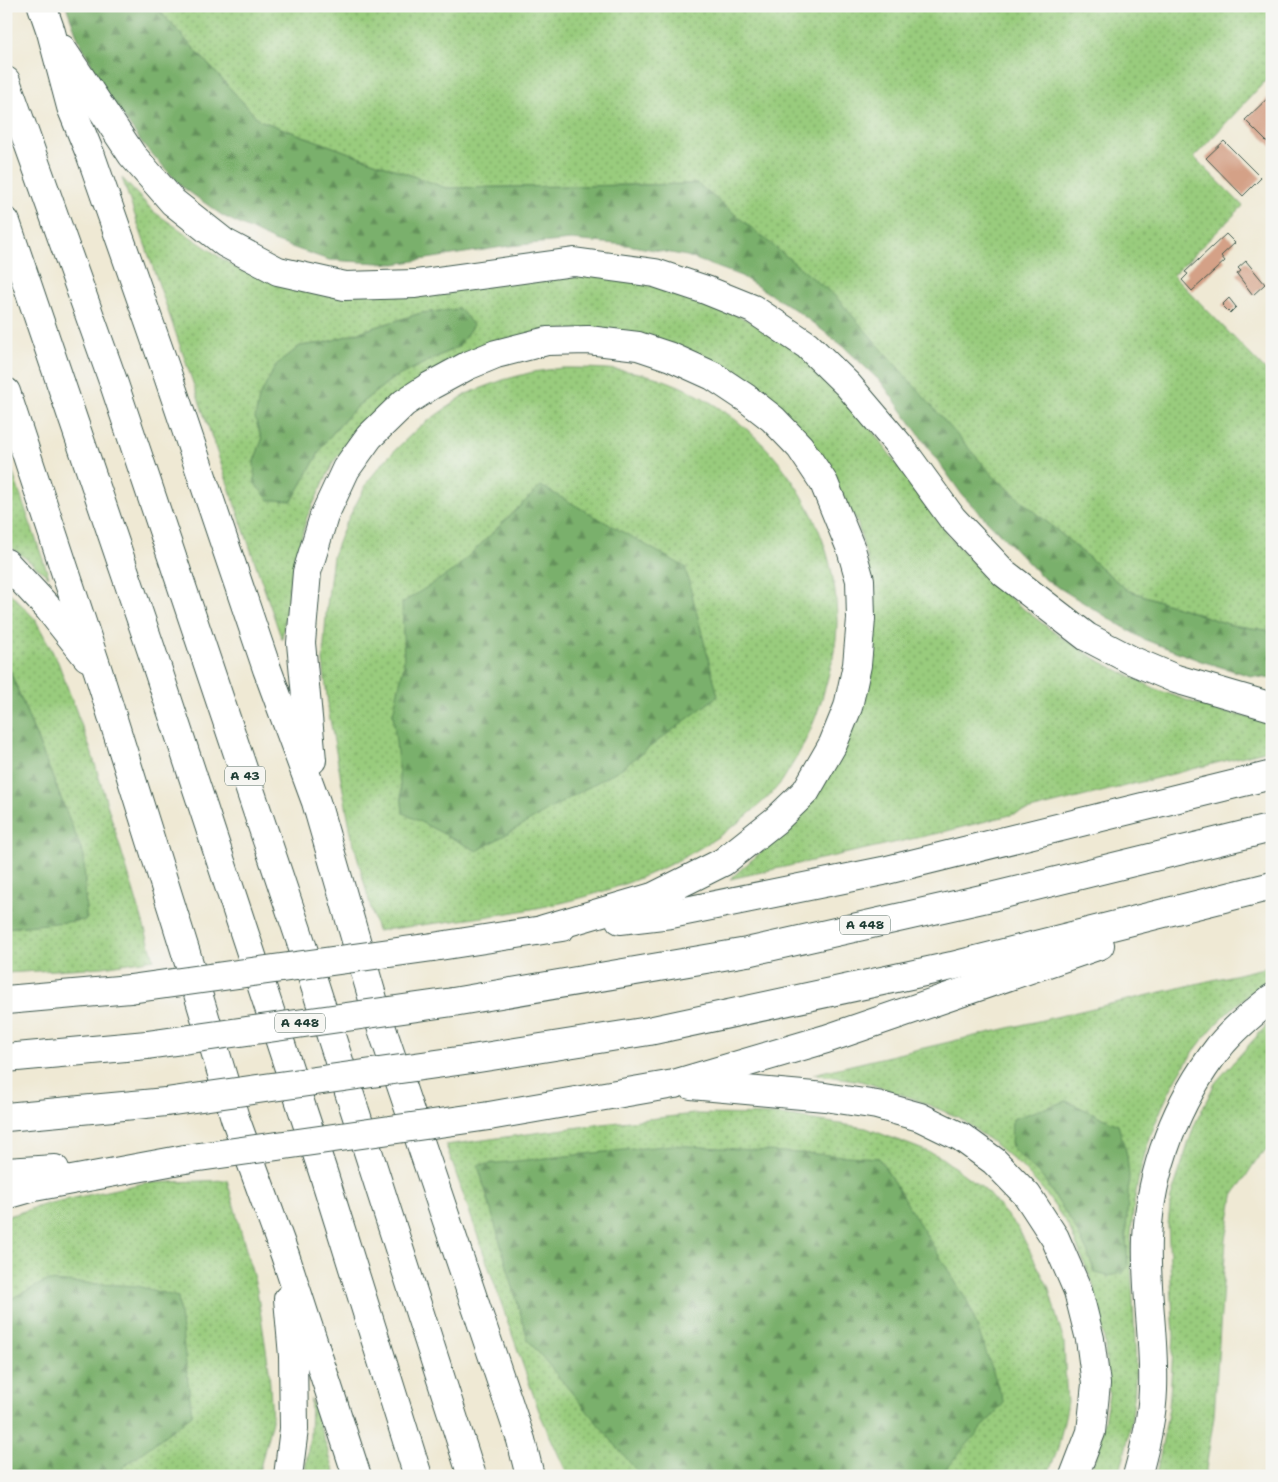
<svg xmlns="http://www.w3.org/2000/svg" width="1278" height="1482" font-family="'Shantell Sans',sans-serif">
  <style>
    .grass { fill: url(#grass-dots); stroke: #5c8458; fill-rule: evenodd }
    .forest { fill: url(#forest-firs); stroke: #4c7650 }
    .building { fill: #d4a187 }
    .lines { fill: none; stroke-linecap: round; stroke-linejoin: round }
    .motorway-casing { stroke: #3e574c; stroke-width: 30 }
    .motorway { stroke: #fff; stroke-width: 28 }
    .motorway-bridge-casing { stroke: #3e574c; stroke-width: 30; stroke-linecap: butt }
    .motorway-bridge { stroke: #fff; stroke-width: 28 }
    .labels { text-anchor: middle; stroke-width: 4; stroke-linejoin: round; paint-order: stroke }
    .shield { fill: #f6f6f2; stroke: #60746d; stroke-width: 1 }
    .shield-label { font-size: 12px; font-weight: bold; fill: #1f3d34 }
  </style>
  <defs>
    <pattern id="grass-dots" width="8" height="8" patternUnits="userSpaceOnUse" patternTransform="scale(1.25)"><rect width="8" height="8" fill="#99cc7d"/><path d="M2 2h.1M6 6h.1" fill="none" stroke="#7ca767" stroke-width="1.8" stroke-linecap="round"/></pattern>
    <pattern id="forest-firs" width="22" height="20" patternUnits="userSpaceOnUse" patternTransform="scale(1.25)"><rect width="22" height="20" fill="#7ab06c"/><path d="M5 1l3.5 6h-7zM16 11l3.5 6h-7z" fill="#63905a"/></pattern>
  </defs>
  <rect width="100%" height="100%" fill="#f6f6f2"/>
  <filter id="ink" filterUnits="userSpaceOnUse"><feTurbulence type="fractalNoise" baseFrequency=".02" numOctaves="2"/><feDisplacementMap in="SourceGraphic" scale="10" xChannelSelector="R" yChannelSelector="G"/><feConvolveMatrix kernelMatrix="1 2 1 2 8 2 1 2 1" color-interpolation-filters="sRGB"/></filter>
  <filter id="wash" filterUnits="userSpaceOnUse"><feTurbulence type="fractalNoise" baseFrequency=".0096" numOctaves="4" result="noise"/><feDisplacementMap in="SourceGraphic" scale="20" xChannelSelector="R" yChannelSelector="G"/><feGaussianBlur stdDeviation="1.12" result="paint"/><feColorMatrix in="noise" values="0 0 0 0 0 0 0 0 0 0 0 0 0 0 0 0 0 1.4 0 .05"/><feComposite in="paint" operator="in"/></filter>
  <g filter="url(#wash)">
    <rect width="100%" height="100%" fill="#efe9d4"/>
    <g class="grass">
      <path d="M155,6h1117v68l-78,83 49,49 -70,69 99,102v254l-41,-6 -104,-35 -133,-113 -296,-293 -252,4 -187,-68z"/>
      <path d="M122,178l32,34 82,56 54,18 302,-13 62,13 52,14 47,23 49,32 44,39 97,134 40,46 34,30 42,32 42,26 57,28 59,21 55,11v27l-329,83 -213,47 48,-42 31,-32 57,-118 7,-38v-33l-4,-51 -12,-43 -38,-69 -34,-41 -40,-30 -181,-53 -197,92 -33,40 -27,56 -16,59 -9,64zM459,309v37l-67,33 -36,28 -31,35 -33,59 -38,-40 46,-115 24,-3 97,-30z"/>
      <path d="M561,368c33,0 66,0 97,10 103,34 179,135 179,244 0,23 -6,44 -12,66 -8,29 -19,55 -35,80 -4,6 -7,13 -12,18 -9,11 -34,33 -46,41 -56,41 -123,67 -190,80 -54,11 -110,16 -165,24l-26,-98 -22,-119 -6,-53 3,-47 7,-58 11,-29 24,-46 20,-24 30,-29 48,-34 37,-14 30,-8z"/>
      <path d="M6,454l43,123 -43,-34z"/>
      <path d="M6,589l29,30 23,43 33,89 63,208 -51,8 -97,6v-45l80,-9 -2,-63 -78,-195z"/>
      <path d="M1272,966v10c-16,12 -32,25 -47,39 -59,57 -94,151 -94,232 0,45 6,91 4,136 -1,32 -8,62 -16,93h-31l11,-30 10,-51 -5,-57 -11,-54 -24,-57 -25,-36 -22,-24 -26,-22 -36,-27 -46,-19 -53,-18 -48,-7zM1066,1101l52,24 9,30 -1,80 1,31 -32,7 -8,-22 -14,-27 -30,-46 -32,-31z"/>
      <path d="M1272,1019v128l-13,9 -26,40 -7,44 -12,176 -9,60h-49l13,-68 5,-71 -6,-112 3,-28 23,-71 21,-43z"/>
      <path d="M694,1114l88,1 84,13 73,28 45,33 34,39 30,58 16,57 3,64 -9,42 -11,27h-479l-28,-62 -94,-269 156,-21z"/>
      <path d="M227,1180l30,110 12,79 3,51 -14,56h-252v-259l40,-13 98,-21z"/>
      <path d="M311,1399l25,77h-32l6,-39z"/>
    </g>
    <g class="forest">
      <path d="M66,6h89l104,114 187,68 252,-4 138,113 158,180 133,113 104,35 41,6v48l-21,-3 -50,-15 -58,-22 -100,-61 -80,-82 -81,-113 -39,-37 -46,-35 -56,-35 -54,-20 -60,-11 -56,-5 -62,6 -114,18 -66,-4 -55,-19 -51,-25 -42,-30 -38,-42 -37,-51 -28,-55z"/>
      <path d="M460,309l13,16 -14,21 -67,33 -36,28 -31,35 -33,59 -23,-1 -14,-16 -1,-23 8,-21 -7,-22 4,-20 17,-33 24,-19 24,-3 97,-30z"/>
      <path d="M541,486l144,81 33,129 -96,72 -145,83 -74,-38 -10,-100 11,-48 -2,-62 52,-33z"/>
      <path d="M6,661l78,195 2,64 -80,8z"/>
      <path d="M1066,1101l52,24 9,30 2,21 -3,59 2,31 -5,7 -15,3 -13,-3 -8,-22 -14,-27 -30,-46 -32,-31 1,-28z"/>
      <path d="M673,1145l206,13 90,146 35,99 -57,64 -14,9h-292l-113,-136 -50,-175z"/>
      <path d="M47,1281l90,5 41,11 14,118 -69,52 -2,9h-115v-175z"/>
    </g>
    <g id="blocks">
      <g class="building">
        <path d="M1272,94v53l-27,-27z"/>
        <path d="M1224,141l37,37 -18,18 -37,-38z"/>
        <path d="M1226,234l9,9 -14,13 4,5 -33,30 -10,-11 6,-6 -3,-2z"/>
        <path d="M1246,261l19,23 -12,11 -16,-21 4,-3 -3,-3z"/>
        <path d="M1229,298l7,9 -6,6 -8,-8z"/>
      </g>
    </g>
  </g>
  <g filter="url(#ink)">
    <use href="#blocks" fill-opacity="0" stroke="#3e574c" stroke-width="1"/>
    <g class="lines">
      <g class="motorway-casing">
        <g id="motorway">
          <path d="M42,6l9,26 20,75 20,49 76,217 100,296 49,133 63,218 142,420 9,36"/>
          <path d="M62,49l70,106 41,47 52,41 53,28 67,15 70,-2 159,-22 81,11 51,17 47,19 54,36 41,40 51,60 53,73 52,55 83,64 44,23 45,19 96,28"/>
          <path d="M6,81l107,300 185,552 174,543"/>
          <path d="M6,222l145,427 172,523 95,304"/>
          <path d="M6,392l92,279 87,279 50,168 50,137 72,221"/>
          <path d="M6,563l43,46 38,48"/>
          <path d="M312,760l-11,-117 6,-71 17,-56 22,-47 23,-32 35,-34 26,-17 37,-20 29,-12 51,-13 41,-1 50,6 33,11 42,19 33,22 27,21 27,28 24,36 27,66 9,31 1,39 -4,46 -9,42 -15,37 -27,47 -30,29 -53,42 -70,35 -109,32"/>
          <path d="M620,920l51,-6 212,-43 389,-96"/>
          <path d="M433,947l129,-20"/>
          <path d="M6,1000l124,-11"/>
          <path d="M453,1002l294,-50 244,-55 281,-69"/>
          <path d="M6,1058l141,-13"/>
          <path d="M472,1059l177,-28 303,-65 320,-80"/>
          <path d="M691,1085l134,12 52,8 43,12 41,20 33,24 33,34 28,43 23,53 12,48 6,45 -5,48 -17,44"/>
          <path d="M489,1116l185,-32 152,-45 274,-94"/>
          <path d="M6,1117l160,-15"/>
          <path d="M6,1172l49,-3"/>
          <path d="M6,1195l28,-8 151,-28"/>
          <path d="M288,1476l6,-47 -1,-73 -5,-57"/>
          <path d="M1137,1476c8,-28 15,-56 16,-86 2,-50 -8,-100 -6,-151 3,-69 30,-138 72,-192 14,-17 35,-35 53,-49"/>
        </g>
      </g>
      <use href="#motorway" class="motorway"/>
      <g class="motorway-bridge-casing">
        <g id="motorway-bridge">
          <path d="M130,989l303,-42"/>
          <path d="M147,1045l306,-43"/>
          <path d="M166,1102l306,-43"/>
          <path d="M185,1159l304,-43"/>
        </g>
      </g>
      <use href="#motorway-bridge" class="motorway-bridge"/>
    </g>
  </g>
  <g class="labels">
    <g class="shield">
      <rect x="225" y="766.5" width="40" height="19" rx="4"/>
      <rect x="840" y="915.5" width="50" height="19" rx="4"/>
      <rect x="275" y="1013.5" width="50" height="19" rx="4"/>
    </g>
    <g class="shield-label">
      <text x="245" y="780">A 43</text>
      <text x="865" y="929">A 448</text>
      <text x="300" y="1027">A 448</text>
    </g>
  </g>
  <rect width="1278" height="1482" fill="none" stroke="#f6f6f2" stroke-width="25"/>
</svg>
